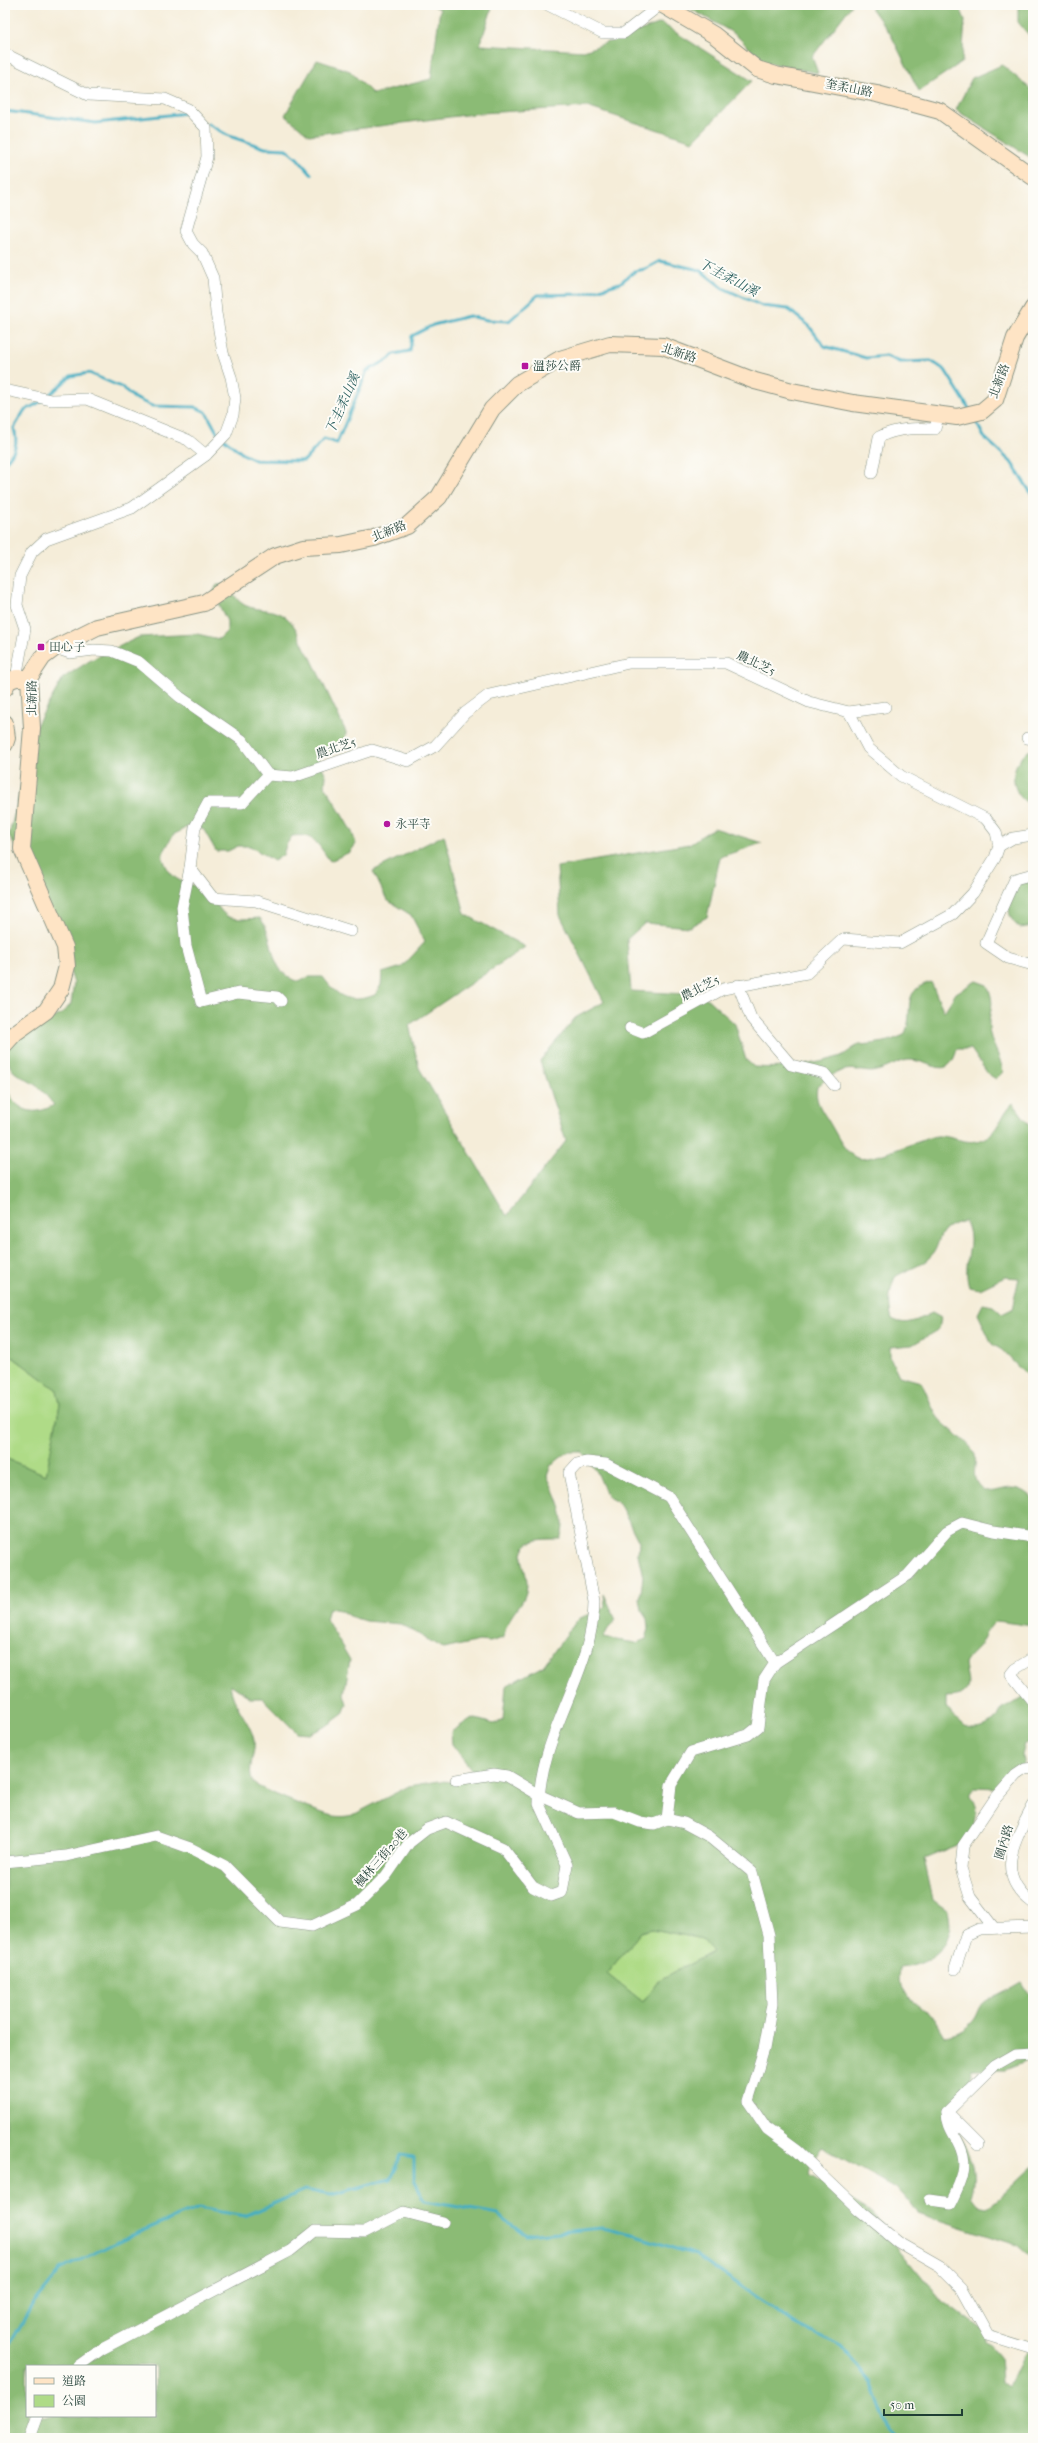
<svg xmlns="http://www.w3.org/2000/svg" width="1038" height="2443" font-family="'IM FELL French Canon','Noto Serif TC',serif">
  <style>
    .green { fill: #afdb87; stroke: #678c5e }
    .forest { fill: #8bbb74; stroke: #557c54; fill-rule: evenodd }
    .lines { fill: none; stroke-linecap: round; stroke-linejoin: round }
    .stream { stroke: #44aec2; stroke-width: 3 }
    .street-casing { stroke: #8a9586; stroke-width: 12 }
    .secondary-casing { stroke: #8a9586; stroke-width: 18 }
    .street { stroke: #fff; stroke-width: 11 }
    .secondary { stroke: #fee4c5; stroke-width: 16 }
    .poi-dot { fill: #b5179e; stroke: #fdfcf7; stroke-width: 1.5 }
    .labels { text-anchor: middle; stroke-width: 4; stroke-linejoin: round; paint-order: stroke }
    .street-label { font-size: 12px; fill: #1f3d34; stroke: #fdfcf7 }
    .poi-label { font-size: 12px; fill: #1f3d34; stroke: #fdfcf7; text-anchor: start }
    .water-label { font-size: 13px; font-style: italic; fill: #2a5f5f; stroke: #fdfcf7 }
  </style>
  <rect width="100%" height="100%" fill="#fdfcf7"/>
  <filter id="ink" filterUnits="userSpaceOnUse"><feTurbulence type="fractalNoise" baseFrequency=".025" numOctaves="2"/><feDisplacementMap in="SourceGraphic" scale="8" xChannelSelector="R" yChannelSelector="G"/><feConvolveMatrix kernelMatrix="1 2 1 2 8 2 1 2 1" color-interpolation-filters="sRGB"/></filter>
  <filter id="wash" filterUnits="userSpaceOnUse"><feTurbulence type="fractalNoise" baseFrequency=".012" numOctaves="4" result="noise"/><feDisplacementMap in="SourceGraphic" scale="16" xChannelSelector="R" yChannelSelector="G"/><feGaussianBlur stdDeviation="0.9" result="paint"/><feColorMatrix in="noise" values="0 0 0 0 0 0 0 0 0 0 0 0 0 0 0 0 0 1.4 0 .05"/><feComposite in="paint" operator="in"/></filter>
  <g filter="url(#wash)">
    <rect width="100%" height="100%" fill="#f5edd9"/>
    <g class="green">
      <path d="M7,1353l50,37 3,14 -14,71 -41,-17z"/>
      <path d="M652,1929l51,10 10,13 -54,28 -16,22 -36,-29 34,-41z"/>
    </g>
    <g class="forest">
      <path d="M432,5h61l-13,40 104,6 77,-28 91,58 -59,60 -106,-34 -106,6 -172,22 -24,-20 32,-55 33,11 23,23 58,-15 9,-70z"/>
      <path d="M684,5h168l-40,52 6,16 -55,-11 -28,-28z"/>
      <path d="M869,5h90l6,15 -3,42 -43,29 -28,-56z"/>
      <path d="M1018,5h15v35l-15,-18z"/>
      <path d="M1002,65l31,26v68l-77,-49 16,-32z"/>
      <path d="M217,584h10c4,5 8,14 13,18 12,11 34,4 47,16 12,10 14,28 24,40l35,74 -1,11 -6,9 -12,-1 -11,4 10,20 -1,11 27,46 4,12 -6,8 -20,9c-12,-16 -15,-28 -38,-25l-6,9 -3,10 -9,6 -24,-15h-12l-10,5h-12l-12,-21 -10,-7 -21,12 -11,20c8,27 20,27 44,34 21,29 15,32 54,29 17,22 6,54 39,64l10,-5h14c15,21 27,27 52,18l6,-10 1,-12 20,-6 23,-25 -14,-27 -24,-15 -14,-29 71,-36 21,79 60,33 -116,78 10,43 88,148 59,-75 -26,-80 35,-43 29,-16 -44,-87 -3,-48 132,-23 25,-16 48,15 -42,14 -13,60 -18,10 -44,-4 -18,16 4,52 72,4 32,29 11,36 8,7c28,2 61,-2 87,-11 7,-3 13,-10 19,-11 19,-2 26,-2 44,-10 12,-21 -6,-44 27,-53l13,30 12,-19 20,-12 11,4c10,22 1,24 2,43 1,15 12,28 14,44l-7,7 -8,-5 -17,-25h-14c-9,35 -27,10 -49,11 -10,1 -21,9 -32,11 -7,2 -11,0 -18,-1 -17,-3 -29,6 -41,17 -3,17 7,25 15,40 6,10 13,26 25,31 11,4 47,-12 61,-16 6,-2 14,-6 20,-6 18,0 29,11 47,2 13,-6 17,-25 28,-35l20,27v246l-8,-2 -23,-24 -10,-6 -14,-30 5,-10 10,2 9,8 10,-5 7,-31 -14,-1 -25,12 -11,-2c-8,-26 9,-44 -4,-66 -34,7 -20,23 -37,38 -9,8 -23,11 -33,18 -6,13 -7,29 -3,42 15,8 25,1 40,-6l9,5 -2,11 -27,16 -22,2v10l9,19 22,6c8,12 10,30 21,40 8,8 30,22 33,33 2,11 -5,22 5,32 15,14 30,-12 53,11v128l-37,-5c-9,8 -11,14 -16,24 -3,5 -11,10 -15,18 2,20 11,33 -19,34v10c17,22 26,28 51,12l5,-11 28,-13 3,4v42l-8,3 -3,11 2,10 -26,23 -24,-1 -4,9c11,15 5,30 -3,45l-43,18 9,41 15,11c9,36 -16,53 -48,57l-1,12 12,20 24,19 10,17c12,-1 25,-9 31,-19 3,-6 4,-12 10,-16 11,-7 25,-12 36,-19l11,18v59l-28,11h-33l-5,21 -15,30c14,28 29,43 19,76l6,8 10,2 9,-6 37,-35v93l-16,-14 -99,-32 -22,-25 -74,-41 -11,16 -2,12 60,36 70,87 46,34 1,9 14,16 2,24 7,5 14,-30 10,-10v92h-1028v-980l41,17 14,-71 -3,-14 -50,-37 -2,1v-266c4,4 5,9 9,13 12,14 26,12 40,4 -6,-7 -12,-16 -20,-21 -21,-13 -28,-11 -26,-41l55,-30 8,-9 3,-21 -36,-105 -19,-24 -10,-19 28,-111 26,-46 28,-18 48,-23 58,-3 22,5 8,-8v-10l-14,-28zM568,1452h14l15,20 11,25 11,6 20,39 -1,12 5,23 -3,22 2,11 6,9 1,10 -3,10 -10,4 -33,-5 5,-9 8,-9 -12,-26 1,13 -27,12 -35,47 -37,20 -3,34 -9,4 -22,-6 -21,14 1,12 22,29 -15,9 -21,-1 -29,5 -56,29c-8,2 -16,2 -24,0 -9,-2 -72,-27 -76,-32 -7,-13 3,-29 1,-43 -4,-20 -22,-34 -24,-56l21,14h11l35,35 12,1 16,-7 18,-13 4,-10 -3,-10 6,-34 -24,-41 3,-11 11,2 9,6 16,5 36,3 43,25 35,-8 11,1 13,-4c2,-6 3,-12 6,-17 5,-11 14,-17 17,-29 3,-15 -2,-20 -4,-33 -2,-22 24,-20 38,-20 9,-22 -4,-43 -13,-63l4,-11zM652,1929l50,10 11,13 -54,28 -16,22 -36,-29 34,-41zM27,2366h128v50h-128z"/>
      <path d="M1033,749v56c-26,-8 -25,-47 0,-56z"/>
      <path d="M1018,882h11l4,3v41l-13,2c-18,-14 -10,-28 -2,-46z"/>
    </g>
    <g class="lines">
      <g class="stream">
        <path d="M5,111l91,12 91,-10"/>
        <path d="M208,124l21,12 36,12 21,1 11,9 14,16"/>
        <path d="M48,396l23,-20 18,-3 34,15 11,10 18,8 43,1 11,5 12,22 25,20 12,6 49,1 20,-22 13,4 30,-72 22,-12 5,-5 16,-3 2,-15 21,-11 36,-9 18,4 22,1 29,-26 45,-1 37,-11 15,-12 10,-2 15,-8 40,9 23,18 39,18 26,3 21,17 15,20 42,12 20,-2 14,6 31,-1 14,9 25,40"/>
        <path d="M974,418l10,19 27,25 22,34"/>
        <path d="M5,462c11,-11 13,-19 9,-34l10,-17 18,-10"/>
        <path d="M5,2353l26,-46 31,-38 65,-32 71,-29 47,8 60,-26 26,5 59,-16 11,-24 13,2v22l11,22 73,13 28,21 76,-7 34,8 60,19 100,69 44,22 31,36 18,48 8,8"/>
      </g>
    </g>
  </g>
  <g filter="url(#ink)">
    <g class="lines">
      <g class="street-casing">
        <g id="street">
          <path d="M548,5l55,28h21l36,-28"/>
          <path d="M5,54l83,41 77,4 23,10 18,19 1,29 -21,74 7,13 9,9 11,25 3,35 7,40 8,24 4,21 -2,17 -7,19 -20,21 -74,53 -86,31 -14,13 -12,24 -3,29 8,24 -9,49"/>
          <path d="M5,390l46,10 36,-1 101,41 18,15"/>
          <path d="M872,473l7,-36c18,-9 36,-9 56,-8l3,-13"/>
          <path d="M55,648l15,5 24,-3 18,1 27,11 41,35 62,43 26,35 25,2 79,-27 36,11 27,-15 30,-33 24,-18 140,-32h97l83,39 40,10 36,-5"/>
          <path d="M1027,738l6,1"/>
          <path d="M268,775l-26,28h-34l-13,24 -5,41 23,30 43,3 95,30"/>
          <path d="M999,846l14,-8 20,-3"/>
          <path d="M190,868l-8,39 4,39 15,56 37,-9 39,4 4,4"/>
          <path d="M1033,874l-18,5 -29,64 22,15 25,7"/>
          <path d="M738,985l13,33 40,47 33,8 10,12"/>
          <path d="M630,1028l13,5 80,-44 84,-16 36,-34 57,4 53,-29 20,-21 22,-35 4,-12 -3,-14 -10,-13 -85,-43 -33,-28 -19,-36"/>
          <path d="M1033,1658l-18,11 -4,5 22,28"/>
          <path d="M456,1780l38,-6 13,2 32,19 40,18 35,-1 26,10 14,2 13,-5 17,4 24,13 44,36 17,63 3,69 -8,45 -16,52 19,28 30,22 61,58 40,33 42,24 22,22 26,47 45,14"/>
          <path d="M1033,1806c-18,35 -40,68 0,97"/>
          <path d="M667,1819l4,-34 20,-33 57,-17 10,-8 6,-47 11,-17 133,-88 39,-44 15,-8 32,8 39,6"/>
          <path d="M5,1862l61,-6 90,-20 34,12 35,18 55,56 32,4 45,-21 29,-29 23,-33 18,-14 19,-7 57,26 30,39 18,9 11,-4 5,-27 -28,-61c1,-71 55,-134 55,-203l-25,-128 8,-9 10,-2 19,2 63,33 106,166"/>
          <path d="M994,1928l-24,-31 -9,-29 2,-22 31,-46 22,-25 9,-6 8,-1"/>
          <path d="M955,1969l11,-34 13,-6 54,-2"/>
          <path d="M979,2144l-32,-32 47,-46 21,-12 18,-1"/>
          <path d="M930,2200l21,3c8,-17 18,-34 10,-54 -5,-14 -14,-21 -14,-37"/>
          <path d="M78,2366l24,-17 188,-98 25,-20 50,1 39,-20 39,10"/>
          <path d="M30,2438l8,-22"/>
        </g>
      </g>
      <g class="secondary-casing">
        <g id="secondary">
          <path d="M663,5l51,30 43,34 19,6 101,19 63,17 93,66"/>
          <path d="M5,688l3,-7 8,-3h13"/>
          <path d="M5,723l2,15 -2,6"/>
          <path d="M5,1044l10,-11 31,-22 15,-22 6,-23 -2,-19 -43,-98 10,-121 -3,-50 14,-21 12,-9 42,-21 107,-24 71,-47 28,-9 38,-2 33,-7 33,-12 32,-29 53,-88 25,-25 43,-25 50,-15 53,2 92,35 37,10 61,12 104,14 25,-6 13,-11 20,-62 18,-30"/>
        </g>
      </g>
      <use href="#street" class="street"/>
      <use href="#secondary" class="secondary"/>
    </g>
  </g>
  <g class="poi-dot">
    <rect x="521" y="362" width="8" height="8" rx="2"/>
    <rect x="37" y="643" width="8" height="8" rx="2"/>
    <circle cx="387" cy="824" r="4"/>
  </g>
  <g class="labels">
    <g class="street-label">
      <text transform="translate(849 88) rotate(11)" y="4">奎柔山路</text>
      <text transform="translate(679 353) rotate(18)" y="4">北新路</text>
      <text transform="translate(999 381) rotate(-69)" y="4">北新路</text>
      <text transform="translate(389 531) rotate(-22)" y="4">北新路</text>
      <text transform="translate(756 663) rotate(25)" y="4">農北芝5</text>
      <text transform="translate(32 698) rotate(-90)" y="4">北新路</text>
      <text transform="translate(336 748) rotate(-19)" y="4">農北芝5</text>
      <text transform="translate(700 988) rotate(-27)" y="4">農北芝5</text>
      <text transform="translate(1004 1842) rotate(-73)" y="4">圍內路</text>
      <text transform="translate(381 1858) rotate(-49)" y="4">楓林三街20巷</text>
    </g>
    <g class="poi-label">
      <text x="533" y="370">溫莎公爵</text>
      <text x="49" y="651">田心子</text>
      <text x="395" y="828">永平寺</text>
    </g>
    <g class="water-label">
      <text transform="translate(729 277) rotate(28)" y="5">下圭柔山溪</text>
      <text transform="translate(342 403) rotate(-66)" y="5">下圭柔山溪</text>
    </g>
  </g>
  <rect width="1038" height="2443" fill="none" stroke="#fdfcf7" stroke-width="20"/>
  <rect x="26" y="2365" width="130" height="52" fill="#fdfcf7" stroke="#a4b0a9"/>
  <rect x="34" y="2378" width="20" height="6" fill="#fee4c5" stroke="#a4b0a9"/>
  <text x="62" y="2385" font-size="12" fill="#1f3d34">道路</text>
  <rect x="34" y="2395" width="20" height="12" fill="#afdb87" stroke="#a4b0a9"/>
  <text x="62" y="2405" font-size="12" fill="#1f3d34">公園</text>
  <path d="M884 2409v6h78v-6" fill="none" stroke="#1f3d34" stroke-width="2"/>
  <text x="890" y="2409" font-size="12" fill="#1f3d34" stroke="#fdfcf7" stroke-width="3" paint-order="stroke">50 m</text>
</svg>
